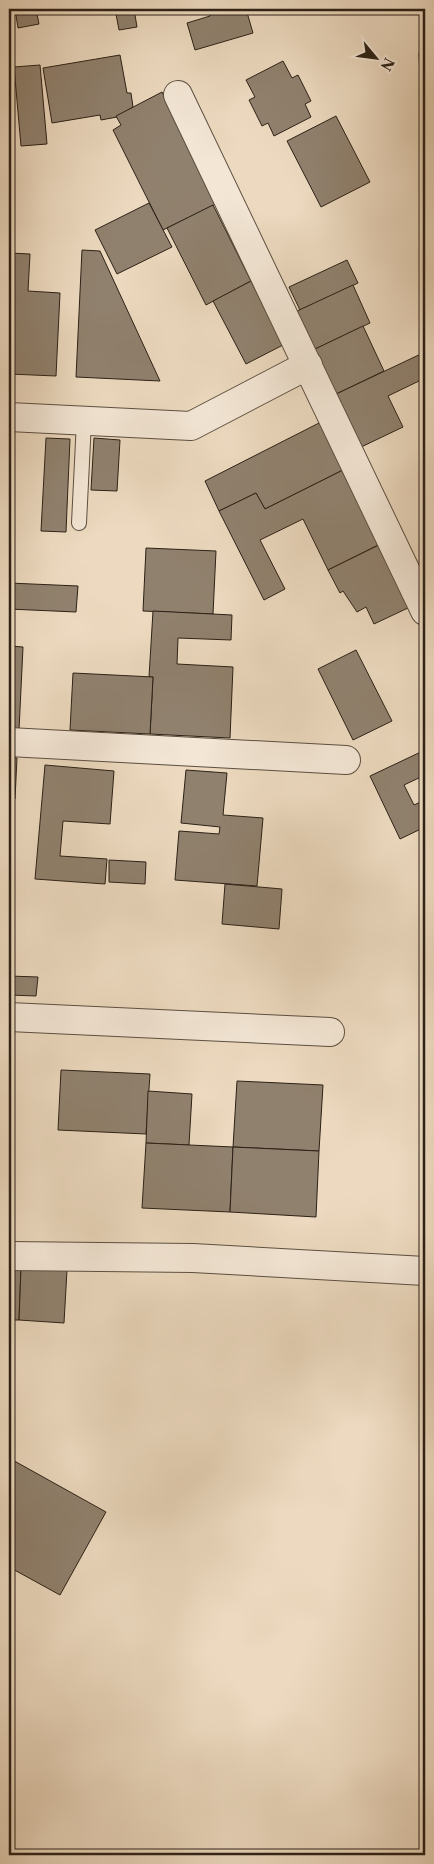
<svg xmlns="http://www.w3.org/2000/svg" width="434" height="1864" font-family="'Libre Caslon Text',serif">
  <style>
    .building { fill: #90816e; stroke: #2c2116 }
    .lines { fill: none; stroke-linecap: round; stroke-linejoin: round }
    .service-casing { stroke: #5c4f40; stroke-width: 16 }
    .minor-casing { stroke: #5c4f40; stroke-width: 30 }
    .service { stroke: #f3e6d5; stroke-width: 14 }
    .minor { stroke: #f3e6d5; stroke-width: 28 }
  </style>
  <rect width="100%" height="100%" fill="#ecd9bf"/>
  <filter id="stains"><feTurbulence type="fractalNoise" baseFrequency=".004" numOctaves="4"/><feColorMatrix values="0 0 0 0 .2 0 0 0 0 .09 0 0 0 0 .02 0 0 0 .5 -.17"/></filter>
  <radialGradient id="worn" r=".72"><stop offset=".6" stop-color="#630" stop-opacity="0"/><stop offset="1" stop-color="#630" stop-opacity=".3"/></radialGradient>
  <g class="building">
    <path d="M15,9h21l3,15 -21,4z"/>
    <path d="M115,9h19l3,18 -18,3z"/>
    <path d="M208,9h38l7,24 -58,17 -8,-27 23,-7z"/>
    <path d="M419,53h6v72h-3z"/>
    <path d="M120,55l7,38h4l2,14 -16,10 -16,3 -1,-5 -48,8 -9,-55z"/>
    <path d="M283,61l9,17 6,-3 13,26 -6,3 6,13 -37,19 -6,-13 -6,3 -13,-26 6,-3 -9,-17z"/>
    <path d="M40,65l7,79 -26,2 -7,-79z"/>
    <path d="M162,92l56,111 -55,27 -50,-100 8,-5 -5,-9z"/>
    <path d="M336,116l34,66 -49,25 -34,-66z"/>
    <path d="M149,203l23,44 -55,27 -22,-44z"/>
    <path d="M213,205l38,76 -45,24 -39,-77z"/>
    <path d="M82,250l18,1 60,130 -84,-4z"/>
    <path d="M9,253l21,1 -2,37 32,2 -4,83 -47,-2z"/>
    <path d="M347,260l11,23 -58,27 -11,-23z"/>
    <path d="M251,281l32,64 -37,19 -33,-63z"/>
    <path d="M353,285l17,38 -57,27 -18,-38z"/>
    <path d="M363,326l21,45 -50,24 -21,-45z"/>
    <path d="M425,352v42l-6,-13 -31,15 15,31 -46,22 -25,-53z"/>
    <path d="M321,422l24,47 -80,40 -9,-16 -37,18 -14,-30z"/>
    <path d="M46,438l24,1 -4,93 -25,-1z"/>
    <path d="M94,438l26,2 -3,51 -26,-1z"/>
    <path d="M345,469l37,74 -54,27 -25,-51 -43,21 25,49 -21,11 -45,-89 37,-18 9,16z"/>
    <path d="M379,545l31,62 -36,17 -8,-17 -9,5 -14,-21 -3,2 -12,-23z"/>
    <path d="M146,548l70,3 -3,63 -70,-3z"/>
    <path d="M9,583l69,3 -2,26 -67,-3z"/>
    <path d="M153,611l79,4 -1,25 -53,-2 -1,26 56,3 -3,71 -80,-4 3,-57h-4z"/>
    <path d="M9,646l14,1 -4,83 -10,-1z"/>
    <path d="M356,650l36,71 -39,19 -35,-71z"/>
    <path d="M73,673l80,4 -3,57 -80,-4z"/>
    <path d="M425,750v25l-21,10 10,20 11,-5v27l-25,12 -30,-63z"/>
    <path d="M9,758h8l-2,41h-6z"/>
    <path d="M45,765l69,6 -4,53 -47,-3 -3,35 47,3 -2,25 -70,-5z"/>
    <path d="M186,770l41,3 -4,42 40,3 -6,68 -82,-6 4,-49 40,3 1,-7 -39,-4z"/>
    <path d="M109,860l37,2 -1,22 -36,-2z"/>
    <path d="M225,884l57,5 -3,40 -57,-5z"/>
    <path d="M9,976l29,1 -2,19 -27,-1z"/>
    <path d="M425,1036v15l-4,-14z"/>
    <path d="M61,1070l89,4 -4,60 -88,-4z"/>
    <path d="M237,1081l86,4 -4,66 -86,-4z"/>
    <path d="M148,1091l44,3 -3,51 -43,-2z"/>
    <path d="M146,1143l87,4 -3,65 -88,-4z"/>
    <path d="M233,1147l86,4 -3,66 -86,-5z"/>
    <path d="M424,1209h1v40h-3z"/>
    <path d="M9,1267l12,1 -2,52h-10z"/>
    <path d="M21,1268l46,2 -3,53 -45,-3z"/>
    <path d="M9,1458l97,54 -46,83 -51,-28z"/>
  </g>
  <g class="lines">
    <g class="service-casing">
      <path id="service" d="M79,523l5,-102"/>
    </g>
    <g class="minor-casing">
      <g id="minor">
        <path d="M178,95l247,516"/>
        <path d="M9,417l182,9 117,-61"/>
        <path d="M9,742l337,18"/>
        <path d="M9,1017l321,15"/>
        <path d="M9,1256l184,2 232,13"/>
      </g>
    </g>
    <use href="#service" class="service"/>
    <use href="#minor" class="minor"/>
  </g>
  <rect width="434" height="1864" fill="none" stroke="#ecd9bf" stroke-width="30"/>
  <rect x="10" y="10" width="414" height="1844" fill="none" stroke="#2c2116" stroke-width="2.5"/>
  <rect x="15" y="15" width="404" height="1834" fill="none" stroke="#2c2116"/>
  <g transform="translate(376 58) rotate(119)" stroke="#f3e6d5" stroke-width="4" paint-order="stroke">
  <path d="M0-4L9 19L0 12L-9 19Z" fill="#2c2116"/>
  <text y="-8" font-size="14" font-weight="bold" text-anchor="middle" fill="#2c2116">N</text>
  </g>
  <rect width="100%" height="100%" filter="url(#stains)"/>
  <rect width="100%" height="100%" fill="url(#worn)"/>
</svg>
